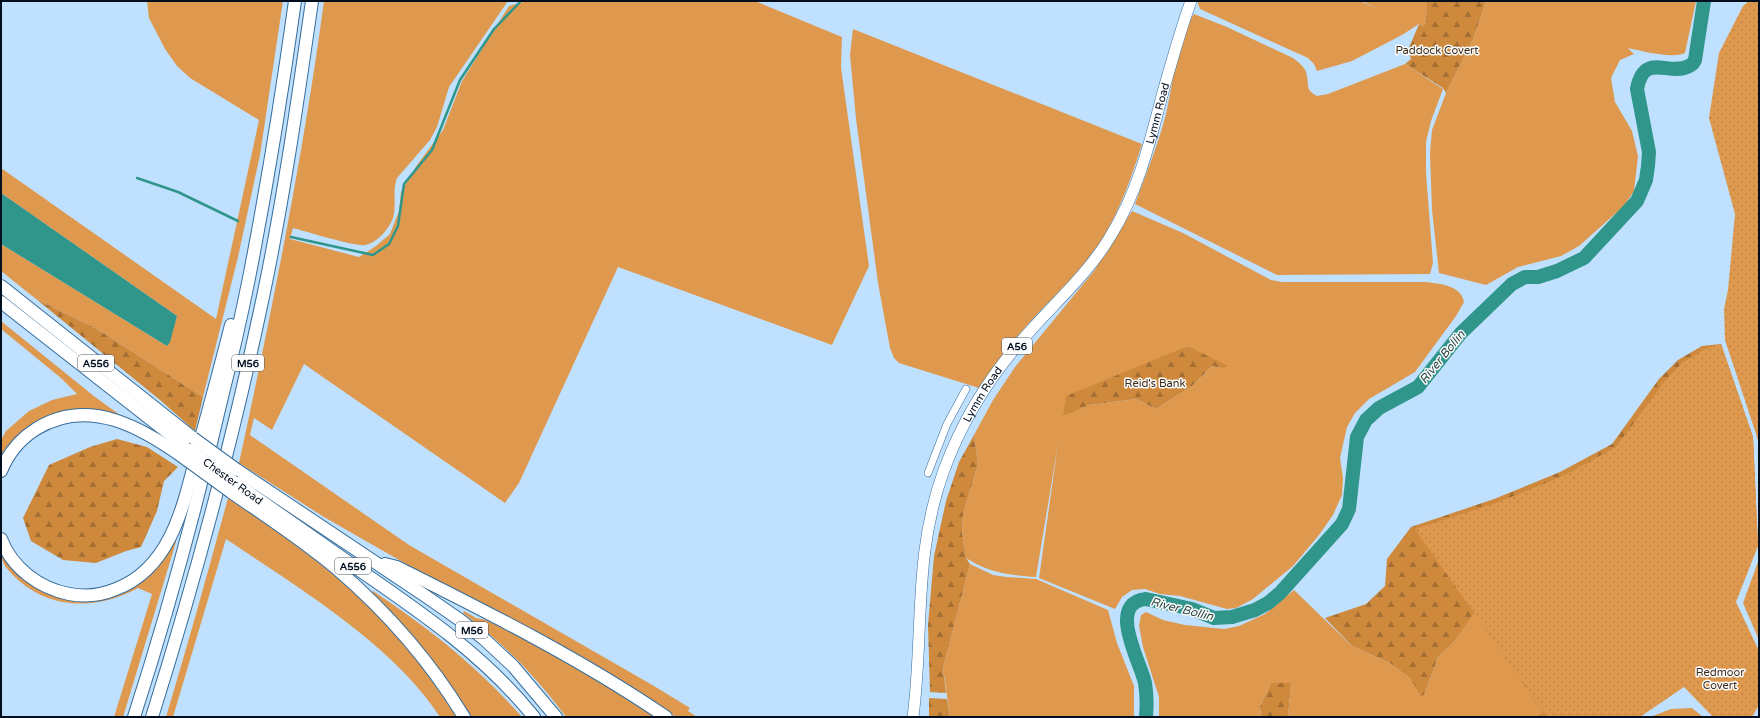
<svg xmlns="http://www.w3.org/2000/svg" width="1760" height="718" font-family="'Varela Round',sans-serif">
  <style>
    .green { fill: #df994f; fill-rule: evenodd }
    .forest { fill: url(#forest-firs) }
    .park { fill: url(#park-dots) }
    .water { fill: #30968b }
    .lines { fill: none; stroke-linecap: round; stroke-linejoin: round }
    .stream { stroke: #30968b; stroke-width: 2.5 }
    .river { stroke: #30968b; stroke-width: 14 }
    .street-casing { stroke: #376d9a; stroke-width: 8 }
    .primary-casing { stroke: #376d9a; stroke-width: 12 }
    .highway-casing { stroke: #376d9a; stroke-width: 14 }
    .street { stroke: #fff; stroke-width: 7 }
    .primary { stroke: #fff; stroke-width: 11 }
    .highway { stroke: #fff; stroke-width: 12 }
    .highway-bridge-casing { stroke: #376d9a; stroke-width: 14; stroke-linecap: butt }
    .highway-bridge { stroke: #fff; stroke-width: 12 }
    .labels { text-anchor: middle; stroke-width: 3; stroke-linejoin: round; paint-order: stroke }
    .shield { fill: #fdfdfd; stroke: #4c5662; stroke-width: 1 }
    .shield-label { font-size: 10px; font-weight: bold; fill: #000f20 }
    .park-label { font-size: 11px; fill: #3a2a19; stroke: #fdfdfd }
    .street-label { font-size: 11px; fill: #000f20; stroke: #fdfdfd }
    .water-label { font-size: 12px; font-style: italic; fill: #2a4945; stroke: #fdfdfd }
  </style>
  <defs>
    <pattern id="forest-firs" width="22" height="20" patternUnits="userSpaceOnUse"><rect width="22" height="20" fill="#ce893c"/><path d="M5 1l3.5 6h-7zM16 11l3.5 6h-7z" fill="#a56e32"/></pattern>
    <pattern id="park-dots" width="8" height="8" patternUnits="userSpaceOnUse"><rect width="8" height="8" fill="#df994f"/><path d="M2 2h.1M6 6h.1" fill="none" stroke="#be8345" stroke-width="1.8" stroke-linecap="round"/></pattern>
  </defs>
  <rect width="100%" height="100%" fill="#bfe0fe"/>
  <g class="green">
    <path d="M147,1h136l-23,154 -22,102 -35,140 -106,-68 -61,-30 -35,-28v-27l166,102 10,-30 -176,-123v-25l215,151 43,-199 -69,-42 -13,-12 -12,-17 -16,-31z"/>
    <path d="M324,1h184l-59,86 -12,40 -7,13 -33,38c-5,13 0,26 -4,40 -4,11 -16,25 -28,27 -9,2 -60,-14 -72,-17l-3,11 69,18 17,-11 14,-12 9,-23 2,-19 16,-27 26,-35 19,-49 47,-75 18,-5h228l87,36 -1,30 3,22 25,177 -37,79 -214,-78 -99,216 -14,20 -201,-139 -32,66 -18,-12 -4,17 159,110 245,141 36,22 -2,3 9,6h-21l-47,-31 -49,-29 -146,-77 -110,-63 -85,-54c33,-153 64,-306 85,-462z"/>
    <path d="M1197,1h163l17,7 -15,-7h65v11l-3,14 -5,-2 -17,11 -50,26 -35,10 -3,-7 -6,-6 -108,-49z"/>
    <path d="M1486,1h210l-11,52c-13,6 -43,-2 -57,-5l6,6 -14,6 -9,18 4,24 17,29 6,25 -4,35 -10,15 -45,40 -18,10 -43,11 -32,18 -47,-12 -7,-63 -2,-57 2,-23 14,-37 28,-56z"/>
    <path d="M1194,14l33,13 66,31c5,4 11,8 13,14 4,13 -2,17 11,24l11,-2 77,-30 38,25 -12,32 -5,21v31l7,90 -3,11 -153,1 -142,-71c11,-30 23,-59 31,-90 8,-33 9,-72 28,-100z"/>
    <path d="M853,29l289,115c-10,32 -21,63 -38,92 -18,28 -41,52 -65,76 -22,23 -42,49 -60,76l-80,-25 -5,-5 -4,-10 -12,-65 -22,-164 -6,-64z"/>
    <path d="M1132,211l51,22 88,47 11,2h144c14,2 35,3 38,20l-8,14 -41,56 -46,27 -14,14 -8,14 -7,31 3,20 -1,17 -9,20 -14,20 -26,31 -40,33 -17,9 -9,1 -47,-13 -20,-2 -15,-5 -13,1 -10,7 -7,12 -76,-31 19,-134 -22,133c-27,-2 -47,-4 -70,-19l-4,-25 1,-19 15,-50 -4,-29 19,-35 22,-33 79,-96zM1188,346l35,22 -11,-2 -19,19 -37,24 -20,-10 -47,6 -26,10z"/>
    <path d="M1,321l94,76 25,18 -30,-4 -20,1 -69,49v-21l5,-9 23,-20 23,-11 25,-6 -16,-16 -60,-49z"/>
    <path d="M228,498c53,36 108,74 153,120 29,30 53,65 76,99h-17c-47,-73 -143,-130 -214,-178l-53,178h-7c22,-73 42,-145 62,-219z"/>
    <path d="M175,540l1,2 -53,175h-9l38,-123 -14,-6c-38,21 -85,23 -120,-8 -10,-10 -17,-15 -17,-30l15,21 84,28 17,-3 20,-11 12,-9 9,-11z"/>
    <path d="M970,564l23,11 14,2 29,2 72,31 9,33 17,43v31h-184l-7,-49z"/>
    <path d="M1294,590l58,56 38,17 20,15 14,17 14,-38 17,-16 19,-29 70,100 -8,5h-248l3,-34h-20l-11,24 1,10h-102v-20l-16,-50 -4,-21 2,-11 5,-3 17,8 22,5 39,4 15,-3 26,-12z"/>
    <path d="M373,591c56,37 105,76 149,126h-50c-29,-45 -61,-88 -101,-124z"/>
    <path d="M464,611l12,7 10,2 44,22 56,31 69,44h-89c-31,-42 -61,-72 -103,-104z"/>
    <path d="M1692,708l11,9h-53l21,-8z"/>
  </g>
  <g class="forest">
    <path d="M1427,1h59l-12,36 -28,56 -3,-5 -38,-24 6,-5 -3,-9 11,-26 5,2 3,-14z"/>
    <path d="M36,299l61,30 106,68 -8,34 -35,-31z"/>
    <path d="M1721,344l32,93 5,109 -180,171h-42l7,-5 -69,-99 -19,28 -17,16 -14,38 -3,1 -11,-18 -20,-15 -38,-17 -27,-28 41,-14 19,-18 2,-27 24,-32 83,-28 66,-27 52,-28 47,-65 19,-19 24,-14z"/>
    <path d="M1188,346l40,20 -5,2 -11,-2 -19,19 -37,24 -20,-10 -47,6 -26,11 3,-20z"/>
    <path d="M974,435l4,29 -15,50 -1,19 4,25 4,6 -27,104 3,25 -16,-1 -2,-67 6,-69 12,-55 13,-39z"/>
    <path d="M117,439l30,8 31,20 -14,14 -7,30 -16,36 -15,4 -30,12 -33,-3 -32,-19 -8,-23 26,-53 41,-18z"/>
    <path d="M1271,683h20l-3,34h-27l-1,-10z"/>
    <path d="M929,698l18,1 3,18h-21z"/>
  </g>
  <g class="park">
    <path d="M1749,1h10v442l-34,-103 -1,-31 4,-19 7,-76 -26,-96 10,-65 24,-47z"/>
    <path d="M1721,344l32,93 5,109 -22,56 23,49v54l-7,12h-39l-29,-30 -44,30h-93l-132,-188 84,-27 64,-26 53,-29 49,-66 16,-17 23,-15z"/>
    <path d="M1759,559v81l-16,-37z"/>
  </g>
  <path class="water" d="M1,193l176,123 -7,26 -3,4 -166,-102z"/>
  <g class="lines">
    <g class="stream">
      <path d="M137,178l41,14 60,29"/>
      <path d="M291,237l82,18 16,-11 9,-18 6,-42 28,-34 28,-70 34,-51 27,-28"/>
    </g>
    <path class="river" d="M1146,717c1,-12 1,-22 -1,-34 -4,-20 -39,-80 1,-84l46,10 22,9 18,-1 23,-7 13,-7 12,-10 62,-69 7,-15 8,-72 9,-17 13,-12 39,-21 43,-54 51,-49 13,-7h13l19,-6 27,-13 53,-57 9,-21 2,-14 1,-14 -12,-63c7,-38 32,-12 52,-23 3,-1 5,-4 6,-6l9,-59"/>
    <g class="street-casing">
      <path id="street" d="M928,473l19,-49 19,-35"/>
    </g>
    <g class="primary-casing">
      <g id="primary">
        <path id="s1" d="M913,717c11,-85 0,-163 31,-247 19,-52 49,-99 87,-140 26,-29 59,-59 79,-93 28,-45 40,-95 53,-145 9,-31 17,-61 28,-91"/>
      </g>
    </g>
    <g class="highway-casing">
      <g id="highway">
        <path d="M1,286l192,152"/>
        <path d="M1,302l189,148"/>
        <path d="M237,470l187,125 36,25 24,19 29,27 43,51"/>
        <path d="M1,471c7,-17 19,-32 35,-42 53,-33 107,-1 151,31"/>
        <path d="M234,482c41,29 83,58 124,87 64,44 127,87 176,148"/>
        <path d="M231,492c36,25 73,49 106,77 50,43 93,92 127,148"/>
        <path d="M1,539c11,29 38,49 68,55 16,3 33,1 47,-5 58,-22 69,-91 83,-144 11,-40 22,-80 32,-120"/>
        <path d="M385,564l12,3c92,46 184,92 269,150"/>
        <path d="M134,717c34,-105 63,-212 88,-320 10,-40 19,-79 27,-119 18,-92 33,-184 46,-277"/>
        <path d="M152,717c44,-140 82,-281 112,-425 20,-96 34,-194 48,-291"/>
      </g>
    </g>
    <use href="#street" class="street"/>
    <use href="#primary" class="primary"/>
    <use href="#highway" class="highway"/>
    <g class="highway-bridge-casing">
      <g id="highway-bridge">
        <path d="M193,438l44,32"/>
        <path d="M190,450l44,32"/>
        <path d="M187,460l44,32"/>
      </g>
    </g>
    <use href="#highway-bridge" class="highway-bridge"/>
  </g>
  <g class="labels">
    <g class="shield">
      <rect x="1002" y="338" width="30" height="16" rx="3"/>
      <rect x="78" y="355" width="36" height="16" rx="3"/>
      <rect x="232" y="355" width="32" height="16" rx="3"/>
      <rect x="335" y="558" width="36" height="16" rx="3"/>
      <rect x="456" y="622" width="32" height="16" rx="3"/>
    </g>
    <g class="shield-label">
      <text x="1017" y="350">A56</text>
      <text x="96" y="367">A556</text>
      <text x="248" y="367">M56</text>
      <text x="353" y="570">A556</text>
      <text x="472" y="634">M56</text>
    </g>
    <g class="park-label">
      <text x="1437" y="54">Paddock Covert</text>
      <text x="1155" y="387">Reid's Bank</text>
      <text x="1720" y="676">Redmoor<tspan x="1720" dy="13">Covert</tspan></text>
    </g>
    <g class="street-label">
      <text dy="4" stroke="none"><textPath href="#s1" startOffset="671">Lymm Road</textPath></text>
      <text dy="4" stroke="none"><textPath href="#s1" startOffset="335">Lymm Road</textPath></text>
      <text transform="translate(233 481) rotate(36)" y="4">Chester Road</text>
    </g>
    <g class="water-label">
      <text transform="translate(1442 357) rotate(-51)" y="4">River Bollin</text>
      <text transform="translate(1182 609) rotate(14)" y="4">River Bollin</text>
    </g>
  </g>
  <rect width="1760" height="718" fill="none" stroke="#000f20" stroke-width="4"/>
</svg>
